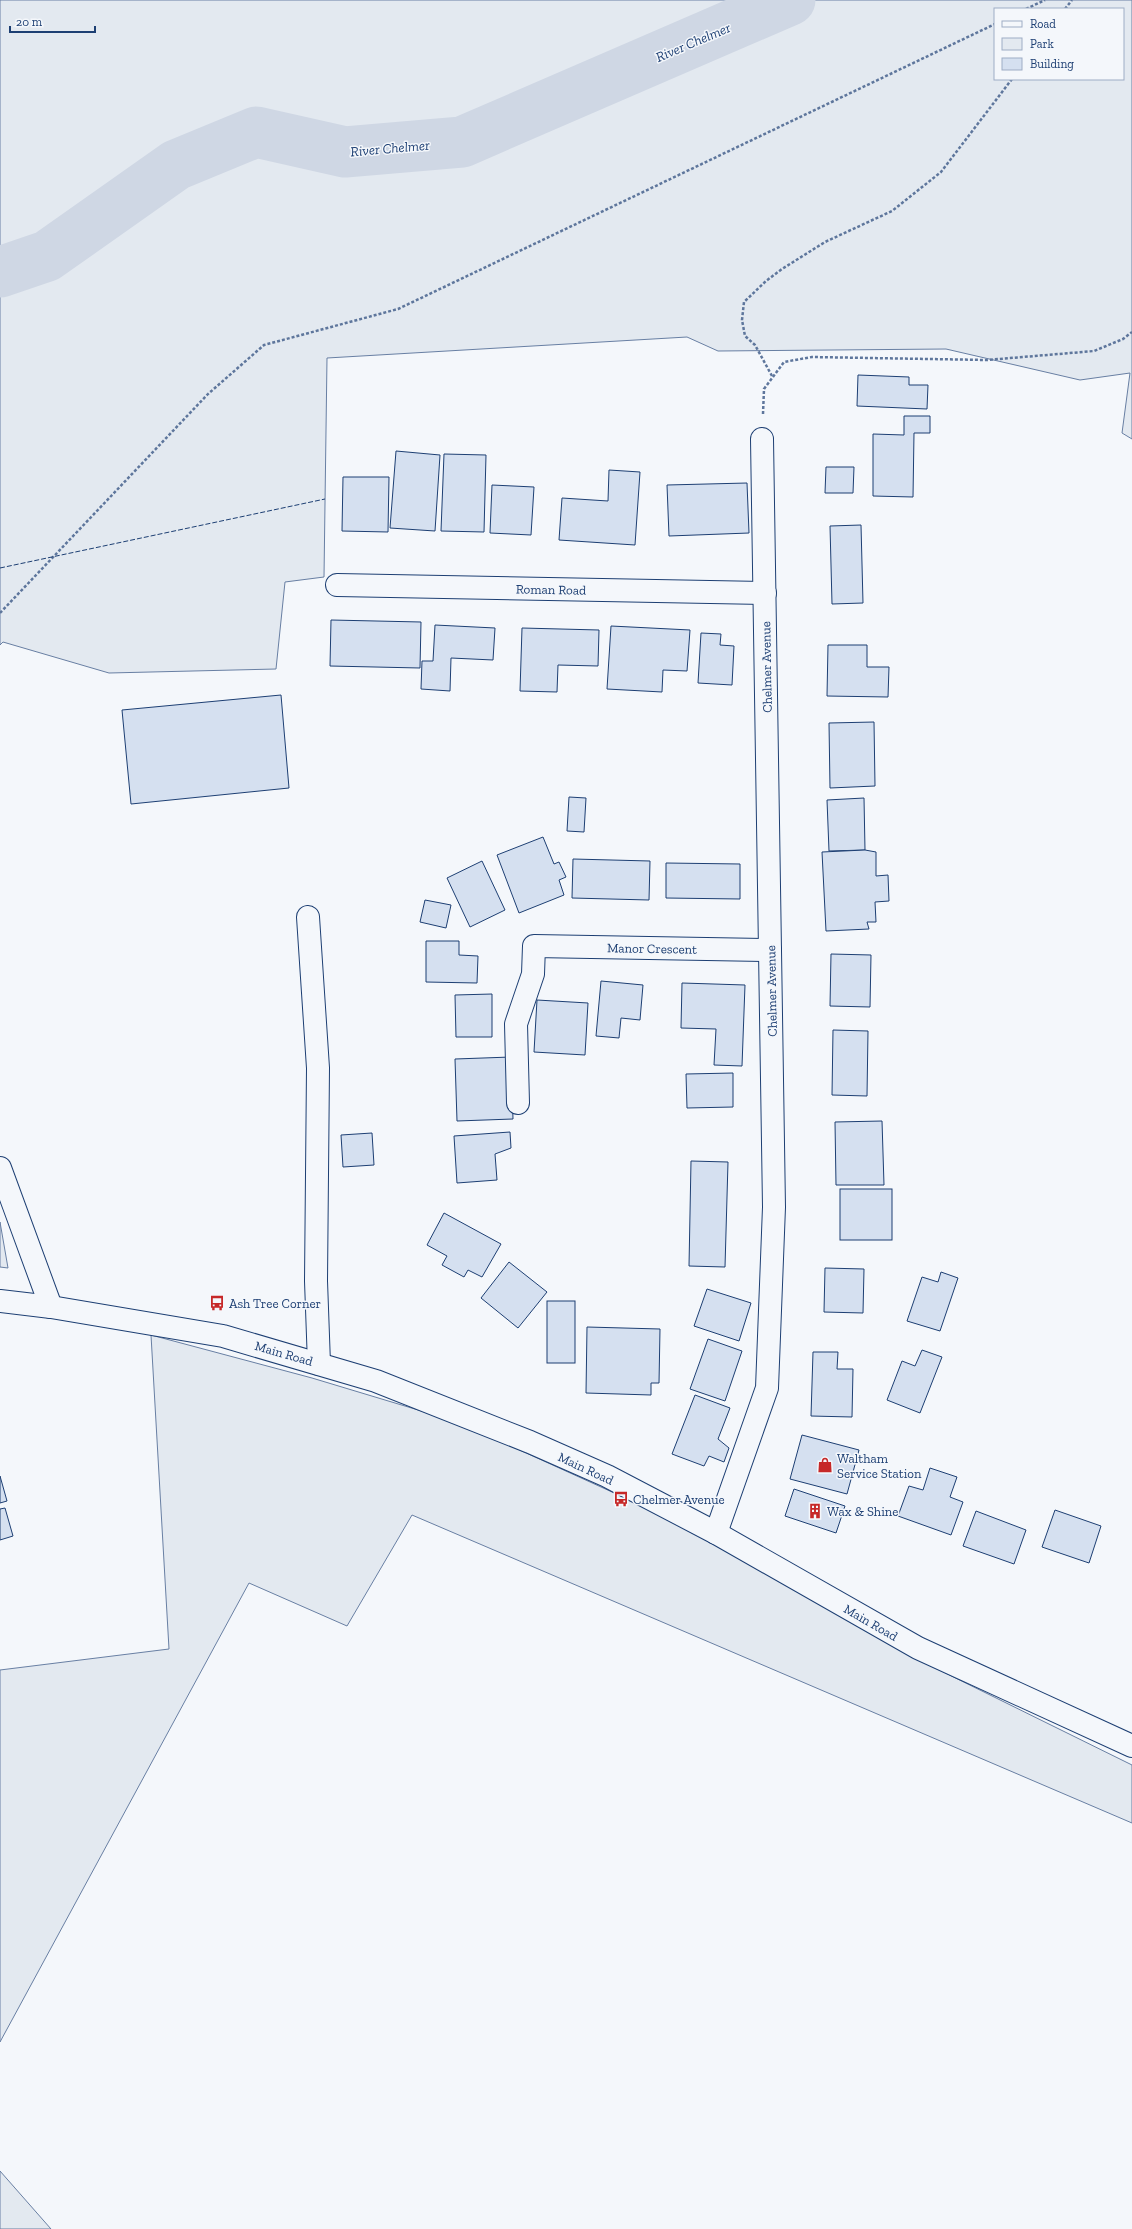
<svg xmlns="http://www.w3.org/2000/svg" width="1132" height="2229" font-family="'Zilla Slab',serif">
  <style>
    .green { fill: #e3e9f0; stroke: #687fa3; fill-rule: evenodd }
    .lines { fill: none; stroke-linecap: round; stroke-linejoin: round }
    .river { stroke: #cfd7e4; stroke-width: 51 }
    .building { fill: #d5e0f0; stroke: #1d3f73 }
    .minor-casing { stroke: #1d3f73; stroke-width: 24 }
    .major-casing { stroke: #1d3f73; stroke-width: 24 }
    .path { stroke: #5e769c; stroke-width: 2.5; stroke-dasharray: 3 2; stroke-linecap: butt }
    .minor { stroke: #f4f7fb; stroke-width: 22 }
    .major { stroke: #f4f7fb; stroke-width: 22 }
    .fence { stroke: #1d3f73; stroke-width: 1; stroke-dasharray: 5 2; stroke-linecap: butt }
    .labels { text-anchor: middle; stroke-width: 3; stroke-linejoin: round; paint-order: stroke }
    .street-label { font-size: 13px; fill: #1d3f73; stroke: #f4f7fb }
    .poi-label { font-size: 13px; fill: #1d3f73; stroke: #f4f7fb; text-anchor: start }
    .water-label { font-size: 14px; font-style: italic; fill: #1d3f73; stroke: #f4f7fb }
  </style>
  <rect width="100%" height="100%" fill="#f4f7fb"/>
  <g class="green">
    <path d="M0,0h1132v439l-10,-6 8,-60 -50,7 -134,-31 -228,2 -31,-14 -360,21 -3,219 -39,5 -9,87 -167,4 -106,-31 -3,3zM995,9h128v70h-128z"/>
    <path d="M0,1222l8,46 -8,-1z"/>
    <path d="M151,1335l161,43 146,44 198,90 263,148 213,105v58l-720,-308 -65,111 -98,-43 -249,459v-372l169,-21z"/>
    <path d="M0,2171l51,58h-51z"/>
  </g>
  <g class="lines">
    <path class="river" d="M0,272l47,-16 129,-91 80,-33 89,20 117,-10 328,-142"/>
  </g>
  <g class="building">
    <path d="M858,375l51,2v8h19l-1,24 -70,-3z"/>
    <path d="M904,416h26v17h-16l-1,64 -40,-1v-62l31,1z"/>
    <path d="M396,451l44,4 -5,76 -45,-3z"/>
    <path d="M444,454l42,1 -2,77 -43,-1z"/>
    <path d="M826,467h28l-1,26h-28z"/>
    <path d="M609,470l31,2 -5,73 -76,-5 3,-42 46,3z"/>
    <path d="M343,477h46l-1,55 -46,-1z"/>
    <path d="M747,483l2,50 -80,3 -2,-51z"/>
    <path d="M492,485l42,2 -3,48 -41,-2z"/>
    <path d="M861,525l2,78 -31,1 -2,-78z"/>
    <path d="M331,620l90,2 -1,46 -90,-2z"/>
    <path d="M435,625l60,3 -2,32 -42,-2 -1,33 -29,-2 1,-28h11z"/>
    <path d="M611,626l79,4 -3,41 -24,-1 -1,22 -55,-3z"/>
    <path d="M522,628l77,2 -1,36 -40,-1 -1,27 -37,-1z"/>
    <path d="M701,633l20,1 -1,11 14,1 -2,39 -34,-2z"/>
    <path d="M828,645h39v22h22l-1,30 -61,-1z"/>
    <path d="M281,695l8,93 -158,16 -9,-94z"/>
    <path d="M874,722l1,64 -45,2 -1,-65z"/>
    <path d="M569,797l17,1 -2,34 -17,-1z"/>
    <path d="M864,798l1,52 -36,1 -2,-51z"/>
    <path d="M543,837l11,27 5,-2 7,15 -7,3 5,15 -45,18 -22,-58z"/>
    <path d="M865,850l11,2v24l12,-1 1,26 -14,1 1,20h-9l2,7 -43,2 -4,-79z"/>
    <path d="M573,859l77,2 -1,39 -77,-2z"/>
    <path d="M482,861l23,49 -35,17 -23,-49z"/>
    <path d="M666,863l74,1v35l-74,-1z"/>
    <path d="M425,900l26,5 -5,23 -26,-6z"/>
    <path d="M426,941h33v14l19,1 -1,27 -51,-1z"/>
    <path d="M831,954l40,1 -1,52 -40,-1z"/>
    <path d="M601,981l42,4 -3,35 -19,-2 -2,20 -23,-2z"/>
    <path d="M682,983l63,2 -3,81 -28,-1 2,-36 -35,-1z"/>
    <path d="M492,994v43h-36l-1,-42z"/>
    <path d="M537,1000l51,3 -3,52 -51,-3z"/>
    <path d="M833,1030l35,1 -1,65 -35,-1z"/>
    <path d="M511,1057l2,62 -56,2 -2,-62z"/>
    <path d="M733,1073v34l-46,1 -1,-34z"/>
    <path d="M882,1121l2,64h-48l-1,-63z"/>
    <path d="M510,1132l1,16 -16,6 2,26 -40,3 -3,-47z"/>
    <path d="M372,1133l2,32 -31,2 -2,-32z"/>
    <path d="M691,1161l37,1 -3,105 -36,-1z"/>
    <rect x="840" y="1189" width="52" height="51"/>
    <path d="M444,1213l57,31 -19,33 -14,-7 -4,7 -22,-12 5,-9 -20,-11z"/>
    <path d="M509,1262l38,30 -29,36 -37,-30z"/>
    <path d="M825,1268l39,1 -1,44 -39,-1z"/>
    <path d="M941,1272l17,6 -18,53 -33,-10 15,-44 16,5z"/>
    <path d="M707,1289l44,14 -12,38 -45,-15z"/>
    <rect x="547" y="1301" width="28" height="62"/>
    <path d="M587,1327l73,2 -1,54h-8v12l-65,-2z"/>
    <path d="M708,1339l34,12 -17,50 -35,-12z"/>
    <path d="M922,1350l20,7 -22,56 -33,-13 15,-39 13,5z"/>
    <path d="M813,1352h25l-1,17h16l-1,48 -41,-1z"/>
    <path d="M695,1395l35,13 -12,31 11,9 -5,14 -15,-6 -5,10 -32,-12z"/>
    <path d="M802,1435l57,15 -12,44 -57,-15z"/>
    <path d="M930,1468l27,9 -7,20 13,5 -12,33 -53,-19 11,-30 14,4z"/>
    <path d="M0,1476l7,25 -7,2z"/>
    <path d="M794,1489l51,17 -9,27 -51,-17z"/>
    <path d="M5,1508l8,28 -13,4v-31z"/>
    <path d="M1055,1510l46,16 -12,37 -47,-16z"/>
    <path d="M976,1511l50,19 -12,34 -51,-18z"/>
  </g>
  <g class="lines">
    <g class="minor-casing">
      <g id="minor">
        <path d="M337,585l428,8"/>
        <path d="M308,917l10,151 -2,213 3,83"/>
        <path d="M518,1103l-2,-79 17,-50 1,-28 236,4"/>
        <path d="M0,1168l51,139"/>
        <path d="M716,1533l51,-145 7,-181 -12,-768"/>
      </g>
    </g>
    <g class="major-casing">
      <path id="major" d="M0,1301l51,6 172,29 153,45 154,61 77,34 109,57 202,115 214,98"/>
    </g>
    <g class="path">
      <path d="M1026,9l19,-9"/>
      <path d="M1065,9l7,-9"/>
      <path d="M772,376l-17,-31 -10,-9 -3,-16 2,-18 22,-21 16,-12 43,-27 67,-31 49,-39 71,-93"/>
      <path d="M763,414l1,-25 20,-27 28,-5 175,3 107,-9 29,-12 9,-7"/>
      <path d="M0,613l208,-219 56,-49 134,-36 597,-285"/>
    </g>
    <use href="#minor" class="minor"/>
    <use href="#major" class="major"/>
    <path class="fence" d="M0,568l325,-69"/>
  </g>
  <defs>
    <g id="bus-bare" transform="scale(1.2)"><path d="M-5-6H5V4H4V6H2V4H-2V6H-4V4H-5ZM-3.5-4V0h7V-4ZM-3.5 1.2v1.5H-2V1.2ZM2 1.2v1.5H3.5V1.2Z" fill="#c62828" stroke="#f4f7fb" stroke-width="2.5" paint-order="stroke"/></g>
    <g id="shop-bare" transform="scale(1.2)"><path d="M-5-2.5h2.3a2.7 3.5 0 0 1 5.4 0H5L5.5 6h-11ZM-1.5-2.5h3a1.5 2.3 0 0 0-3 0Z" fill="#c62828" stroke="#f4f7fb" stroke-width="2.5" paint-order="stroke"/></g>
    <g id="building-bare" transform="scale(1.2)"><path d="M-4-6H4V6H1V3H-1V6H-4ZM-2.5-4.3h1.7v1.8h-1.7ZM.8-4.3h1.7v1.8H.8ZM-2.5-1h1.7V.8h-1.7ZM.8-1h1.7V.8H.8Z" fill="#c62828" stroke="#f4f7fb" stroke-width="2.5" paint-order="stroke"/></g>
  </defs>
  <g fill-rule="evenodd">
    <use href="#bus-bare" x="217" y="1303"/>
    <use href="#shop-bare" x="825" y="1465"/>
    <use href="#bus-bare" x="621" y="1499"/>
    <use href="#building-bare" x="815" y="1511"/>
  </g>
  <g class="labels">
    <g class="street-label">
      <text transform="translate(551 589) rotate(1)" y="5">Roman Road</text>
      <text transform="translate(766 667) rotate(-91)" y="5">Chelmer Avenue</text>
      <text transform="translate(652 948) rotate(1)" y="5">Manor Crescent</text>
      <text transform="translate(771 991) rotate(-91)" y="5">Chelmer Avenue</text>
      <text transform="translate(284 1353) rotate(16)" y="5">Main Road</text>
      <text transform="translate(586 1468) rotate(25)" y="5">Main Road</text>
      <text transform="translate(871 1622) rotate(30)" y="5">Main Road</text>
    </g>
    <g class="poi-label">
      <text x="229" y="1308">Ash Tree Corner</text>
      <text x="837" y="1463">Waltham<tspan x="837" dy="15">Service Station</tspan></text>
      <text x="633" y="1504">Chelmer Avenue</text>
      <text x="827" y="1516">Wax &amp; Shine</text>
    </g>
    <g class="water-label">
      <text transform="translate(693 42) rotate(-23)" y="5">River Chelmer</text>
      <text transform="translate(390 148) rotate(-5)" y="5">River Chelmer</text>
    </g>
  </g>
  <rect x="994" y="8" width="130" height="72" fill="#f4f7fb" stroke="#9eadc5"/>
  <rect x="1002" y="21" width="20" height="6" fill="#f4f7fb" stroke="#9eadc5"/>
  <text x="1030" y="28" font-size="12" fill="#1d3f73">Road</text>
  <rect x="1002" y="38" width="20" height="12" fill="#e3e9f0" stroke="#9eadc5"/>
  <text x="1030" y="48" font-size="12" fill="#1d3f73">Park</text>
  <rect x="1002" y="58" width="20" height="12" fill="#d5e0f0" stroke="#9eadc5"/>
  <text x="1030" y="68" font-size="12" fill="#1d3f73">Building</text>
  <path d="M10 26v6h85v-6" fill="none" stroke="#1d3f73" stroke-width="2"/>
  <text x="16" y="26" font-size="12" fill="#1d3f73" stroke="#f4f7fb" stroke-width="3" paint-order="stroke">20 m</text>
</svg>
